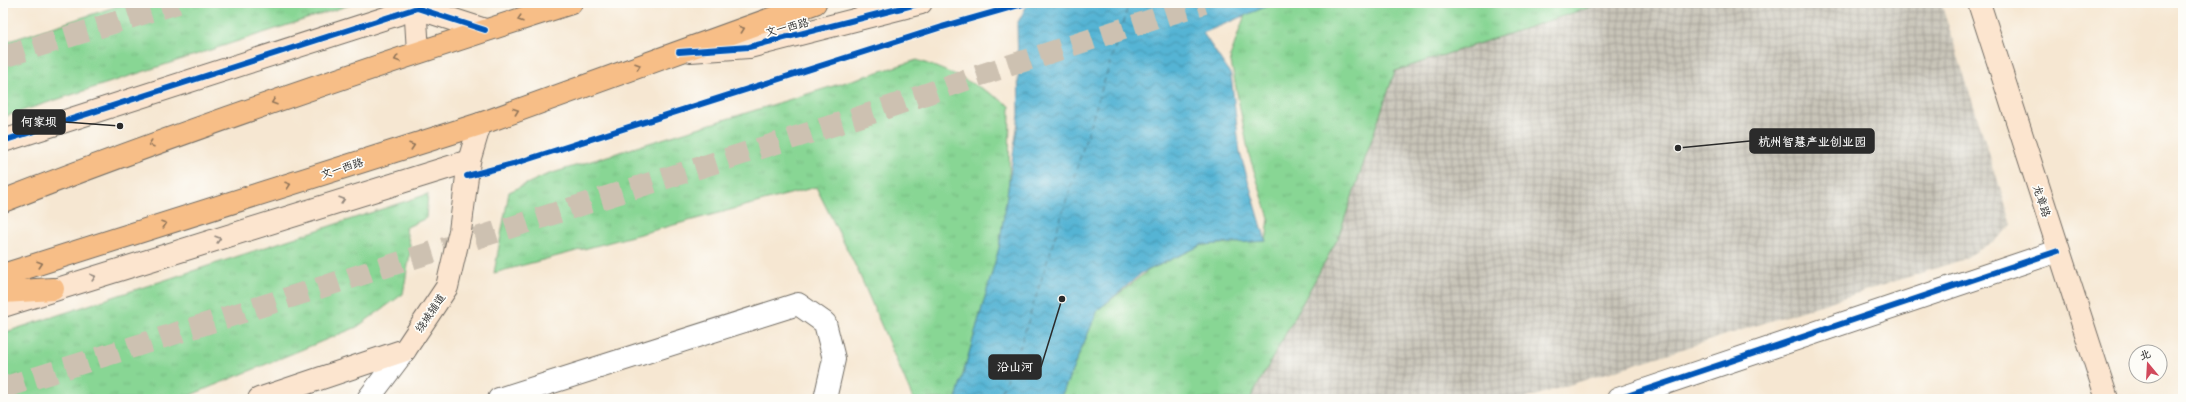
<svg xmlns="http://www.w3.org/2000/svg" width="2186" height="402" font-family="'Shantell Sans','LXGW WenKai TC',sans-serif">
  <style>
    .industrial { fill: url(#industrial-grid) }
    .grass { fill: url(#grass-tufts); stroke: #5a8060 }
    .water { fill: url(#water-waves); stroke: #407080 }
    .lines { fill: none; stroke-linecap: round; stroke-linejoin: round }
    .ferry { stroke: #3a5b66; stroke-width: 1; stroke-dasharray: 5 4; stroke-linecap: butt }
    .highway-tunnel { stroke: #cdc1b1; stroke-width: 22; stroke-dasharray: 22 11; stroke-linecap: butt }
    .street-casing { stroke: #726d65; stroke-width: 24 }
    .secondary-casing { stroke: #726d65; stroke-width: 24 }
    .primary-casing { stroke: #726d65; stroke-width: 24 }
    .street { stroke: #fff; stroke-width: 22 }
    .secondary { stroke: #fce5cf; stroke-width: 22 }
    .primary { stroke: #f7be87; stroke-width: 22 }
    .cycleway-casing { stroke: #fdfcf7; stroke-width: 8 }
    .cycleway { stroke: #0057b8; stroke-width: 6 }
    .oneway { stroke: #917459 }
    .oneway2 { stroke: #94887d }
    .labels { text-anchor: middle; stroke-width: 3.5; stroke-linejoin: round; paint-order: stroke }
    .street-label { font-size: 11px; fill: #2b2b2b; stroke: #fdfcf7 }
    .leader { fill: none; stroke: #2b2b2b; stroke-width: 1.5 }
    .callout-dot { fill: #2b2b2b; stroke: #fdfcf7; stroke-width: 1.5 }
    .callout { fill: #2b2b2b; stroke: #2b2b2b; stroke-width: 1.5 }
    .callout-label { font-size: 12px; text-anchor: middle; font-weight: bold; fill: #fff }
  </style>
  <defs>
    <pattern id="industrial-grid" width="8" height="8" patternUnits="userSpaceOnUse"><rect width="8" height="8" fill="#c8c4b8"/><path d="M0 4h8M4 0v8" fill="none" stroke="#a39f96"/></pattern>
    <pattern id="grass-tufts" width="24" height="20" patternUnits="userSpaceOnUse"><rect width="24" height="20" fill="#88d694"/><path d="M3 7l-1-3M5 7V3M7 7l1-3M15 17l-1-3M17 17v-4M19 17l1-3" fill="none" stroke="#76b880"/></pattern>
    <pattern id="water-waves" width="16" height="10" patternUnits="userSpaceOnUse"><rect width="16" height="10" fill="#55b4d4"/><path d="M0 5q4-4 8 0t8 0" fill="none" stroke="#4793ac"/></pattern>
  </defs>
  <rect width="100%" height="100%" fill="#fdfcf7"/>
  <filter id="ink" filterUnits="userSpaceOnUse"><feTurbulence type="fractalNoise" baseFrequency=".025" numOctaves="2"/><feDisplacementMap in="SourceGraphic" scale="8" xChannelSelector="R" yChannelSelector="G"/><feConvolveMatrix kernelMatrix="1 2 1 2 8 2 1 2 1" color-interpolation-filters="sRGB"/></filter>
  <filter id="wash" filterUnits="userSpaceOnUse"><feTurbulence type="fractalNoise" baseFrequency=".012" numOctaves="4" result="noise"/><feDisplacementMap in="SourceGraphic" scale="16" xChannelSelector="R" yChannelSelector="G"/><feGaussianBlur stdDeviation="0.9" result="paint"/><feColorMatrix in="noise" values="0 0 0 0 0 0 0 0 0 0 0 0 0 0 0 0 0 1.4 0 .05"/><feComposite in="paint" operator="in"/></filter>
  <g filter="url(#wash)">
    <rect width="100%" height="100%" fill="#f6e7d2"/>
    <path class="industrial" d="M1603,3h338l71,222 -18,16 -32,19 -437,139h-275l88,-161 57,-167z"/>
    <g class="grass">
      <path d="M127,3h229l-353,114v-74z"/>
      <path d="M1249,3h354l-208,68 -57,167 -88,161h-190l38,-89 51,-40 53,-25 64,-4 3,-23 -20,-63 -19,-98z"/>
      <path d="M917,60c34,12 64,26 93,46l-1,76 -10,66 -43,151h-43l-55,-128 -42,-84 -322,86 15,-81 37,-17z"/>
      <path d="M428,194l-2,24 -21,10 6,20 -8,46 -46,33 -176,72h-178v-66z"/>
    </g>
    <path class="water" d="M1028,3h247l-72,30 28,42 9,78 26,88 -64,4 -60,28 -44,37 -38,89h-104l43,-151 20,-133 -2,-91z"/>
    <g class="lines">
      <path class="ferry" d="M998,399l22,-52 109,-344"/>
    </g>
  </g>
  <g filter="url(#ink)">
    <g class="lines">
      <g class="highway-tunnel">
        <path d="M3,57l175,-54"/>
        <path d="M3,388l872,-276 102,-36 227,-73"/>
      </g>
      <g class="street-casing">
        <g id="street">
          <path d="M368,399l37,-49"/>
          <path d="M499,399l299,-95 27,19 9,36 -9,40"/>
          <path d="M1618,399l440,-148"/>
        </g>
      </g>
      <g class="secondary-casing">
        <g id="secondary">
          <path d="M415,3l3,49"/>
          <path d="M1979,3l128,396"/>
          <path d="M690,51l59,-4 172,-44"/>
          <path d="M3,141l414,-133 68,22"/>
          <path d="M3,306l466,-145"/>
          <path d="M259,399l146,-49 42,-63 13,-56 9,-70 11,-37"/>
        </g>
      </g>
      <g class="primary-casing">
        <g id="primary">
          <path d="M3,201c187,-73 377,-137 568,-198"/>
          <path d="M3,275l477,-151 335,-121"/>
          <path d="M3,292l50,-3"/>
        </g>
      </g>
      <use href="#street" class="street"/>
      <use href="#secondary" class="secondary"/>
      <use href="#primary" class="primary"/>
      <g class="cycleway-casing">
        <g id="cycleway">
          <path d="M679,52l70,-5 172,-44"/>
          <path d="M3,141l414,-133 68,22"/>
          <path d="M467,176l46,-12 429,-137 84,-24"/>
          <path d="M1618,399l440,-148"/>
        </g>
      </g>
      <use href="#cycleway" class="cycleway"/>
    </g>
    <defs><path id="oneway-chevron" d="M-2-3.5L2.5 0L-2 3.5" fill="none" stroke-width="1.6" stroke-linecap="round" stroke-linejoin="round"/></defs>
    <g class="oneway">
      <use href="#oneway-chevron" transform="translate(520 19) rotate(162)"/>
      <use href="#oneway-chevron" transform="translate(742 29) rotate(-20)"/>
      <use href="#oneway-chevron" transform="translate(397 59) rotate(161)"/>
      <use href="#oneway-chevron" transform="translate(638 66) rotate(-19)"/>
      <use href="#oneway-chevron" transform="translate(274 102) rotate(161)"/>
      <use href="#oneway-chevron" transform="translate(516 111) rotate(-20)"/>
      <use href="#oneway-chevron" transform="translate(151 144) rotate(161)"/>
      <use href="#oneway-chevron" transform="translate(412 146) rotate(-18)"/>
      <use href="#oneway-chevron" transform="translate(288 185) rotate(-18)"/>
      <use href="#oneway-chevron" transform="translate(164 224) rotate(-18)"/>
      <use href="#oneway-chevron" transform="translate(40 264) rotate(-18)"/>
    </g>
    <g class="oneway2">
      <use href="#oneway-chevron" transform="translate(342 200) rotate(-17)"/>
      <use href="#oneway-chevron" transform="translate(218 239) rotate(-17)"/>
      <use href="#oneway-chevron" transform="translate(93 277) rotate(-17)"/>
    </g>
  </g>
  <g class="labels">
    <g class="street-label">
      <text transform="translate(787 27) rotate(-14)" y="4">文一西路</text>
      <text transform="translate(342 168) rotate(-18)" y="4">文一西路</text>
      <text transform="translate(2042 201) rotate(72)" y="4">龙章路</text>
      <text transform="translate(430 313) rotate(-56)" y="4">绕城辅道</text>
    </g>
  </g>
  <path class="leader" d="M120 126L65 122M1678 148L1750 141M1062 299L1041 367"/>
  <g class="callout-dot">
    <circle cx="120" cy="126" r="4"/>
    <circle cx="1678" cy="148" r="4"/>
    <circle cx="1062" cy="299" r="4"/>
  </g>
  <g class="callout">
    <rect x="13" y="110" width="52" height="24" rx="4"/>
    <rect x="1750" y="129" width="124" height="24" rx="4"/>
    <rect x="989" y="355" width="52" height="24" rx="4"/>
  </g>
  <g class="callout-label">
    <text x="39" y="126">何家坝</text>
    <text x="1812" y="146">杭州智慧产业创业园</text>
    <text x="1015" y="371">沿山河</text>
  </g>
  <rect width="2186" height="402" fill="none" stroke="#fdfcf7" stroke-width="16"/>
  <g transform="translate(2148 364) rotate(342)"><circle r="19" fill="#fdfcf7" stroke="#a9a8a5"/>
  <path d="M0-3L7 15L0 10L-7 15Z" fill="#d1495b"/>
  <text y="-6" font-size="11" font-weight="bold" text-anchor="middle" fill="#2b2b2b">北</text>
  </g>
</svg>
